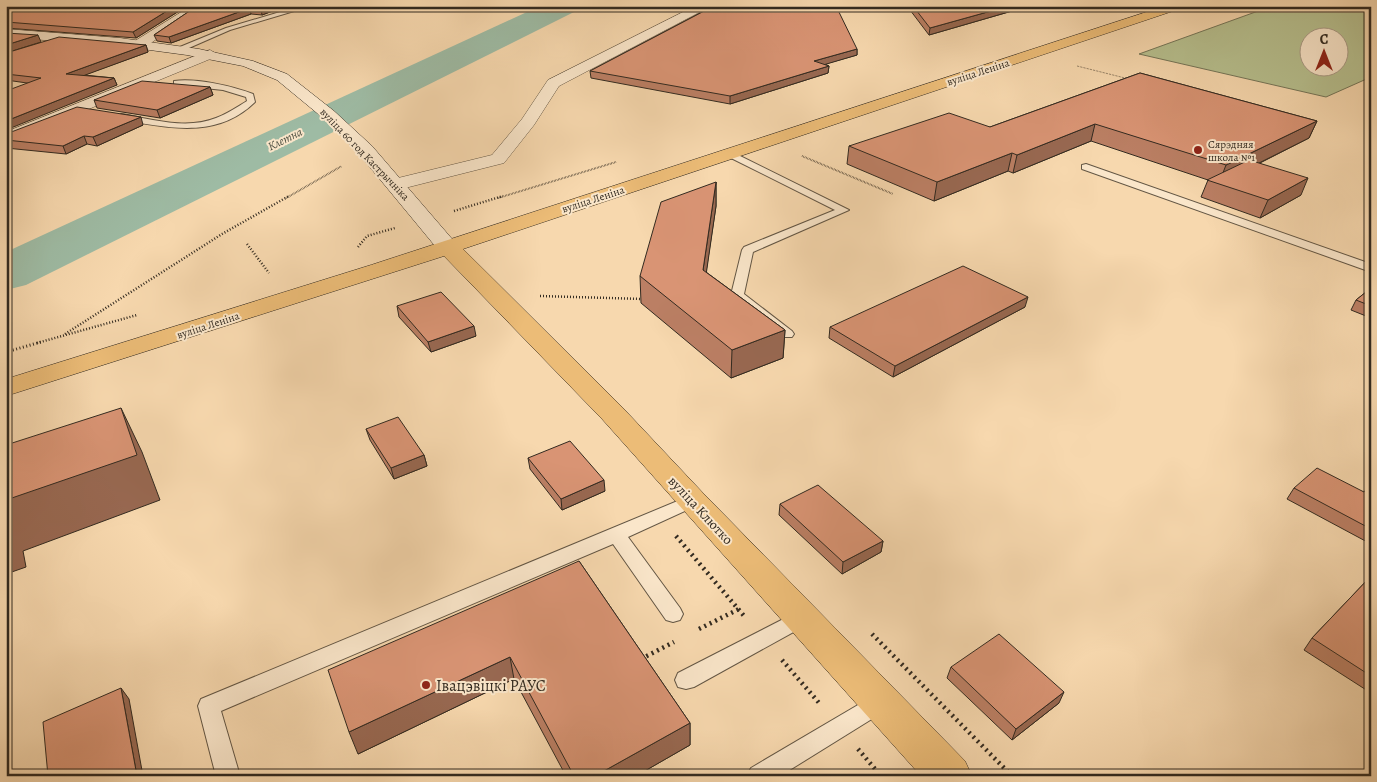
<svg xmlns="http://www.w3.org/2000/svg" width="1377" height="782" font-family="Alegreya,serif">
  <style>
    .green { fill: #b7c08f; stroke: #747558; fill-rule: evenodd }
    .lines { fill: none; stroke-linecap: round; stroke-linejoin: round }
    .river { fill: #9ebba4; fill-rule: evenodd }
    .lane-casing { stroke: #635644; stroke-width: 2 }
    .street-casing { stroke: #635644; stroke-width: 1 }
    .secondary-casing { stroke: #322a20; stroke-width: 1 }
    .primary-casing { stroke: #322a20; stroke-width: 1 }
    .path-far4 { stroke: #322a20; stroke-width: 1; stroke-dasharray: 0.5 1; stroke-linecap: butt }
    .path-far3 { stroke: #322a20; stroke-width: 2; stroke-dasharray: 0.5 1; stroke-linecap: butt }
    .path-far2 { stroke: #322a20; stroke-width: 2.5; stroke-dasharray: 1 2; stroke-linecap: butt }
    .path-far1 { stroke: #322a20; stroke-width: 3; stroke-dasharray: 1 2.5; stroke-linecap: butt }
    .path { stroke: #322a20; stroke-width: 4.5; stroke-dasharray: 2 4; stroke-linecap: butt }
    .lane { fill: #fae6ca; fill-rule: evenodd }
    .street { fill: #fae6ca; fill-rule: evenodd }
    .secondary { fill: #fae6ca; fill-rule: evenodd }
    .primary { fill: #ecbc77; fill-rule: evenodd }
    .wall { fill: #bb7f64; stroke: #322a20 }
    .shaded-wall { fill: #986851; stroke: #322a20 }
    .building { fill: #d99474; stroke: #322a20 }
    .poi-dot { fill: #8f2418; stroke: #fae6ca; stroke-width: 2 }
    .labels { text-anchor: middle; stroke-width: 4; stroke-linejoin: round; paint-order: stroke }
    .far-street-label { font-size: 11px; fill: #322a20; stroke: #fae6ca }
    .far-poi-label { font-size: 11px; fill: #322a20; stroke: #fae6ca; text-anchor: start }
    .far-water-label { font-size: 12px; font-style: italic; fill: #4d4e41; stroke: #fae6ca }
    .street-label { font-size: 14px; fill: #322a20; stroke: #fae6ca }
    .near-poi-label { font-size: 16px; fill: #322a20; stroke: #fae6ca; text-anchor: start }
  </style>
  <rect width="100%" height="100%" fill="#f7d8ae"/>
  <filter id="stains"><feTurbulence type="fractalNoise" baseFrequency=".004" numOctaves="4"/><feColorMatrix values="0 0 0 0 .2 0 0 0 0 .09 0 0 0 0 .02 0 0 0 .5 -.17"/></filter>
  <radialGradient id="worn" r=".72"><stop offset=".6" stop-color="#630" stop-opacity="0"/><stop offset="1" stop-color="#630" stop-opacity=".3"/></radialGradient>
  <path class="green" d="M1272,6h84l15,6v65l-45,20 -187,-43zM1310,38h30v30h-30z"/>
  <g class="lines">
    <path class="river" d="M540,6h38l-4,6 -548,273 -20,5v-38z"/>
    <g class="lane-casing">
      <g id="lane">
        <path d="M300,6h11l-81,24 -48,21 -7,-2 51,-21z"/>
        <path d="M174,81c23,-3 58,5 79,13l2,8c-39,38 -87,25 -134,18l-4,-3 4,-3c31,5 65,16 95,4 11,-4 21,-11 31,-17l-1,-4 -23,-7 -46,-5h-3z"/>
        <path d="M730,151l119,59 -96,42 -9,42 48,37 2,3 -2,3h-10l-51,-42 11,-45 2,-3 91,-37 -108,-54v-4z"/>
        <path d="M1086,164l285,100v8l-289,-103v-4z"/>
        <path d="M692,495l6,2 3,4 -3,4 -70,32 52,71 3,6 -3,6 -7,2 -7,-2 -53,-76 -392,167 19,65h-24l-18,-70 3,-7z"/>
        <path d="M801,610l7,2 3,6 -3,6 -114,63 -8,2 -8,-2 -3,-7 3,-7z"/>
        <path d="M880,692l8,3 3,7 -3,7 -108,67h-33l4,-8z"/>
      </g>
    </g>
    <g class="street-casing">
      <g id="street">
        <path d="M191,6h14l-60,41h-10l-2,-3 2,-3z"/>
        <path d="M695,6h16l-152,80 -25,39 -30,38 -107,27 -7,-2 -2,-4 2,-4 102,-25 30,-36 26,-39z"/>
        <path d="M210,50l7,4 -2,3 -209,86v-11z"/>
      </g>
    </g>
    <g class="secondary-casing">
      <path id="secondary" d="M6,29l114,9 79,11 54,12 34,13 47,37 38,35 87,101 -3,5 -8,1 -8,-1 -81,-98 -36,-36 -46,-38 -34,-14 -56,-11 -67,-9 -114,-9z"/>
    </g>
    <g class="primary-casing">
      <path id="primary" d="M1165,6h19l-2,2 -719,241 159,158 81,86 262,268 7,15h-51l-319,-357 -158,-163 -438,140v-17l365,-114z"/>
    </g>
    <path class="path-far4" d="M1077,66l52,13"/>
    <g class="path-far3">
      <path d="M802,156l91,38"/>
      <path d="M286,198l56,-32"/>
      <path d="M498,198l118,-36"/>
    </g>
    <g class="path-far2">
      <path d="M454,211l49,-15"/>
      <path d="M247,244l22,29"/>
      <path d="M358,247l9,-11 28,-8"/>
      <path d="M540,296l103,3"/>
      <path d="M65,334l157,-100 67,-38"/>
      <path d="M37,343l100,-28"/>
    </g>
    <path class="path-far1" d="M6,352l35,-10"/>
    <g class="path">
      <path d="M676,536l69,81"/>
      <path d="M699,629l40,-20"/>
      <path d="M872,634l140,142"/>
      <path d="M641,659l33,-17"/>
      <path d="M782,660l38,44"/>
      <path d="M858,749l23,27"/>
    </g>
    <use href="#lane" class="lane"/>
    <use href="#street" class="street"/>
    <use href="#secondary" class="secondary"/>
    <use href="#primary" class="primary"/>
  </g>
  <g class="wall">
    <path d="M6,6h181l-51,32 -130,-10z"/>
    <path d="M197,6h89l-24,9 -11,-1 -80,29 -14,-2 -3,-6z"/>
    <path d="M654,6h37l-10,5 -27,-4z"/>
    <path d="M703,6l154,43v6l-32,9 4,2 -1,7 -98,31 -139,-26 -1,-7 110,-58v-5z"/>
    <path d="M907,6h106l-1,5 -83,24z"/>
    <path d="M146,45l2,7 -64,23 30,3 3,7 -90,-2 -21,-3v-27z"/>
    <path d="M1140,73l177,48 -8,17 -49,25 41,32 -41,23 -59,-21 7,-17 -117,-39 -78,32 -5,-2 -74,30 -87,-37 2,-18 141,-19z"/>
    <path d="M210,87l3,8 -53,23 -63,-10 -3,-8z"/>
    <path d="M143,125l-46,21 -10,-2 -21,10 -60,-6v-14z"/>
    <path d="M716,182v24l-10,66 79,58 -2,28 -52,20 -90,-75 -1,-27z"/>
    <path d="M1371,288v30l-20,-8 5,-10z"/>
    <path d="M397,306l79,30 -45,16 -32,-35z"/>
    <path d="M1025,307l-132,70 -64,-39 1,-11z"/>
    <path d="M366,429l58,26 3,11 -33,13 -24,-39z"/>
    <path d="M528,458l77,33 -43,19 -32,-41z"/>
    <path d="M1371,484v60l-84,-45 7,-11 70,4z"/>
    <path d="M780,504l103,37 -2,11 -39,22 -63,-59z"/>
    <path d="M579,561l111,162v22l-54,31h-70l-52,-97 -156,75z"/>
    <path d="M1371,576v117l-67,-43 8,-12z"/>
    <path d="M951,667l108,36 -47,37 -65,-62z"/>
  </g>
  <g class="shaded-wall">
    <path d="M175,6h12l-51,32 -3,-6z"/>
    <path d="M268,6h18l-24,9 -1,-6z"/>
    <path d="M681,6h10l-10,5z"/>
    <path d="M1009,6h4l-1,5 -83,24 1,-7z"/>
    <path d="M250,8l1,6 -80,29 -2,-6z"/>
    <path d="M38,35l3,7 -35,11v-8z"/>
    <path d="M146,45l2,7 -79,29 -3,-7z"/>
    <path d="M857,49v6l-44,13 1,-7z"/>
    <path d="M829,66l-1,7 -98,31v-8z"/>
    <path d="M114,78l3,7 -111,45v-9z"/>
    <path d="M210,87l3,8 -53,23 -3,-8z"/>
    <path d="M141,117l2,8 -46,21 -4,-9z"/>
    <path d="M1317,121l-8,17 -90,45 7,-18z"/>
    <path d="M1095,124l-4,17 -78,32 4,-18z"/>
    <path d="M84,136l3,8 -21,10 -3,-8z"/>
    <path d="M1012,153l-4,18 -74,30 3,-19z"/>
    <path d="M1308,178l-7,17 -41,23 8,-18z"/>
    <path d="M716,182v24l-13,90v-26z"/>
    <path d="M1028,297l-3,10 -132,70 2,-11z"/>
    <path d="M474,326l2,10 -45,16 -3,-10z"/>
    <path d="M785,330l-2,28 -52,20 1,-28z"/>
    <path d="M121,408l21,44 18,48 -137,51 3,16 -20,7v-74z"/>
    <path d="M424,455l3,11 -33,13 -3,-11z"/>
    <path d="M604,480l1,11 -43,19 -1,-11z"/>
    <path d="M883,541l-2,11 -39,22 1,-12z"/>
    <path d="M510,657l4,22 -156,75 -9,-22z"/>
    <path d="M121,688l8,11 14,77h-6z"/>
    <path d="M1064,692l-5,11 -47,37 4,-11z"/>
    <path d="M690,723v22l-54,31h-41z"/>
  </g>
  <g class="building">
    <path d="M6,6h169l-42,26 -127,-10v-3l4,-1 -4,-1z"/>
    <path d="M197,6h71l-7,3 -11,-1 -81,29 -15,-2z"/>
    <path d="M703,6h133l21,43 -43,12 15,5 -99,30 -140,-25 118,-62 -8,-1z"/>
    <path d="M913,6h96l-79,22z"/>
    <path d="M6,33l32,2 -32,10z"/>
    <path d="M59,37l87,8 -80,29 48,4 -108,43v-30l35,-13 -35,-4v-21z"/>
    <path d="M1140,73l177,48 -91,44 -131,-41 -78,31 -5,-2 -75,29 -88,-36 100,-33 41,14z"/>
    <path d="M142,81l68,6 -53,23 -63,-10z"/>
    <path d="M77,107l64,10 -48,20 -9,-1 -21,10 -57,-6v-6z"/>
    <path d="M1249,160l59,18 -40,22 -61,-20z"/>
    <path d="M716,182l-13,88 82,60 -53,20 -92,-74 21,-74z"/>
    <path d="M963,266l65,31 -133,69 -65,-39z"/>
    <path d="M1371,288v18l-15,-6z"/>
    <path d="M441,292l33,34 -46,16 -31,-36z"/>
    <path d="M121,408l16,47 -131,45v-55z"/>
    <path d="M398,417l26,38 -33,13 -25,-39z"/>
    <path d="M570,441l34,39 -43,19 -33,-41z"/>
    <path d="M1317,468l47,24 7,-8v45l-77,-41z"/>
    <path d="M818,485l65,56 -40,21 -63,-58z"/>
    <path d="M579,561l111,162 -95,53h-21l-64,-119 -161,75 -21,-62z"/>
    <path d="M1371,576v100l-59,-38z"/>
    <path d="M999,634l65,58 -48,37 -65,-62z"/>
    <path d="M121,688l16,88h-89l-5,-54z"/>
    <path d="M1176,770l7,6h-12z"/>
  </g>
  <g class="poi-dot">
    <circle cx="1198" cy="150" r="5"/>
    <circle cx="426" cy="685" r="5"/>
  </g>
  <g class="labels">
    <g class="far-street-label">
      <text transform="translate(978 72) rotate(-18)" y="4">вуліца Леніна</text>
      <text transform="translate(365 154) rotate(46)" y="4">вуліца 60 год Кастрычніка</text>
      <text transform="translate(593 199) rotate(-18)" y="4">вуліца Леніна</text>
      <text transform="translate(208 325) rotate(-18)" y="4">вуліца Леніна</text>
    </g>
    <g class="far-poi-label">
      <text x="1208" y="148">Сярэдняя<tspan x="1208" dy="13">школа №1</tspan></text>
    </g>
    <g class="far-water-label">
      <text transform="translate(285 139) rotate(-26)" y="4">Клетна</text>
    </g>
    <g class="street-label">
      <text transform="translate(701 510) rotate(47)" y="5">вуліца Клютко</text>
    </g>
    <g class="near-poi-label">
      <text x="436" y="691">Івацэвіцкі РАУС</text>
    </g>
  </g>
  <rect width="1377" height="782" fill="none" stroke="#f7d8ae" stroke-width="25"/>
  <rect x="8" y="8" width="1362" height="767" fill="none" stroke="#322a20" stroke-width="2.5"/>
  <rect x="12" y="12" width="1352" height="757" fill="none" stroke="#322a20"/>
  <g transform="translate(1324 52)"><circle r="24" fill="#fae6ca" stroke="#aa9b86"/>
  <path d="M0-4L9 19L0 12L-9 19Z" fill="#8f2418"/>
  <text y="-8" font-size="14" font-weight="bold" text-anchor="middle" fill="#322a20">С</text>
  </g>
  <rect width="100%" height="100%" filter="url(#stains)"/>
  <rect width="100%" height="100%" fill="url(#worn)"/>
</svg>
